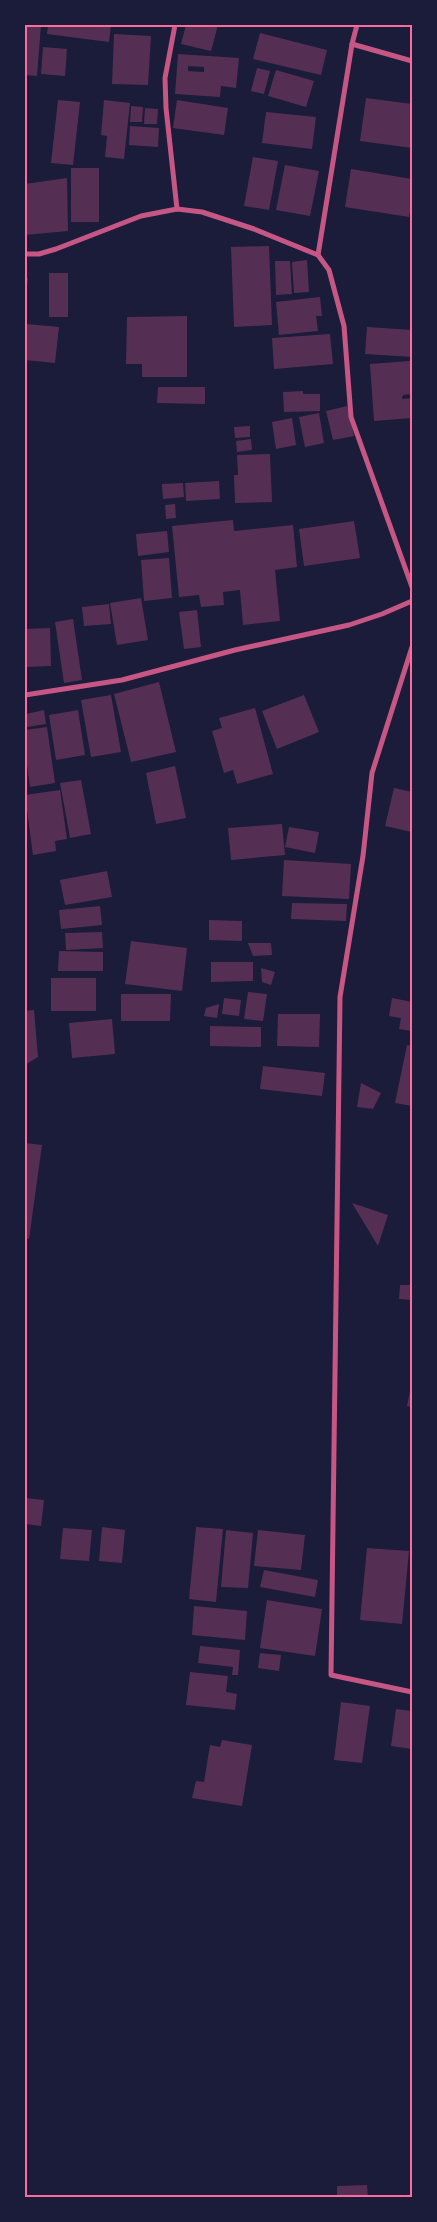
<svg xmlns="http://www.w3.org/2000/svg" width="437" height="2222" font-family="'Times New Roman',serif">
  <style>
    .building { fill: #542f53; fill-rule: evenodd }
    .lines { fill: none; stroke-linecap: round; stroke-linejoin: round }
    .minor { stroke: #c65784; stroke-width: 5 }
    .neatline { fill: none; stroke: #ff6b9d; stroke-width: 2 }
  </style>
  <rect width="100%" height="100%" fill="#1b1b3a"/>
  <g class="building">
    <path d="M25,25h16l-4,51 -12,-1z"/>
    <path d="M48,25h63l-2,17 -62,-8z"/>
    <path d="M186,25h32l-7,26 -30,-7z"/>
    <path d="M260,33l67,17 -6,25 -68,-16z"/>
    <path d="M114,34l37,2 -3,49 -36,-1z"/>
    <path d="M43,47l24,2 -2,27 -24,-2z"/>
    <path d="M178,54l61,4 -3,30 -15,-2 -1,11 -45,-3zM188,66l16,1v5l-16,-1z"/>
    <path d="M257,68l13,3 -6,23 -13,-3z"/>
    <path d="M276,70l38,11 -8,26 -38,-11z"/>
    <path d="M366,98l46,6v44l-52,-7z"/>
    <path d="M58,100l22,2 -7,63 -22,-2z"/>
    <path d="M104,100l26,3 -6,56 -19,-2 2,-21 -6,-1z"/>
    <path d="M177,100l51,8 -4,27 -51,-7z"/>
    <path d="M131,106l12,1 -1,15h-12z"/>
    <path d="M145,108l13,1 -1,15h-13z"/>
    <path d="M266,112l50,5 -4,32 -50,-6z"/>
    <path d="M130,126l29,2 -1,19 -29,-2z"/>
    <path d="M253,157l25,4 -9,49 -25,-4z"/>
    <path d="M285,165l34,6 -9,45 -34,-6z"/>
    <rect x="71" y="168" width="28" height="54"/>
    <path d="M351,169l61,10v20l-3,18 -64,-10z"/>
    <path d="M67,178l1,53 -43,4v-51z"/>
    <path d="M269,246l3,79 -38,2 -3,-80z"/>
    <path d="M307,260l2,32 -15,1 -2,-31z"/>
    <path d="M275,261h15l2,33 -16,1z"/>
    <rect x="49" y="273" width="19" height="44"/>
    <path d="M25,277l3,1 -2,17h-1z"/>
    <path d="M320,297l2,19h-6l2,15 -39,4 -3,-33z"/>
    <path d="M187,316v61h-45v-13h-16l1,-47z"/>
    <path d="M27,324l32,3 -4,36 -30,-3z"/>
    <path d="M367,327l45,3v27l-47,-3z"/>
    <path d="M330,334l3,30 -59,5 -2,-31z"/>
    <path d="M410,361l2,33 -9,1 -1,4 10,-1v20l-38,3 -4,-57z"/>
    <path d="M158,387h47v17l-48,-1z"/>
    <path d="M303,391v3h17v17l-36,1 -1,-20z"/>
    <path d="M347,406l7,30 -21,4 -7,-29z"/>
    <path d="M319,413l5,30 -19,4 -6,-30z"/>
    <path d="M292,418l4,27 -20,4 -4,-27z"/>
    <path d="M250,426v11l-15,1 -1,-11z"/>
    <path d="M251,439l1,11 -15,2 -1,-11z"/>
    <path d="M270,454l2,48 -37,1 -1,-28h4l-1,-20z"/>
    <path d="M219,481l1,18 -34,2 -1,-18z"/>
    <path d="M183,483l1,14 -21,2 -1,-15z"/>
    <path d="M175,504l1,14 -10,1 -1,-14z"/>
    <path d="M233,520l1,11 59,-6 4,42 -22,3 5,51 -37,4 -3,-35 -17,2 1,13 -23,2 -2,-12 -20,2 -7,-71z"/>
    <path d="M354,521l6,37 -56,8 -5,-37z"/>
    <path d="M167,531l2,21 -31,4 -2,-22z"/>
    <path d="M169,558l3,40 -28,3 -3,-41z"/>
    <path d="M141,598l7,42 -31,5 -7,-42z"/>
    <path d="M109,604l2,20 -27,2 -2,-19z"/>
    <path d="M197,610l4,37 -17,2 -5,-37z"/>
    <path d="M73,619l9,61 -18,3 -9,-61z"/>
    <path d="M50,628l1,38 -26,1v-38z"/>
    <path d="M159,682l17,70 -45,10 -17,-68z"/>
    <path d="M111,695l10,57 -30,5 -10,-57z"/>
    <path d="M304,695l15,37 -42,17 -15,-38z"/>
    <path d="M255,708l18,66 -36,10 -4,-14 -9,3 -12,-42 10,-3 -3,-10z"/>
    <path d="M44,710l2,14 -19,3 -1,-13z"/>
    <path d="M78,710l7,45 -29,5 -7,-45z"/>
    <path d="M47,727l8,56 -25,4 -5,-36v-21z"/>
    <path d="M175,766l11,52 -30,6 -10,-51z"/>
    <path d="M81,780l10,54 -21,4 -10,-55z"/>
    <path d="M394,788l18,4v40l-27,-6z"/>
    <path d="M60,790l7,49 -12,2 1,10 -23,4 -8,-60z"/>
    <path d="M282,824l3,31 -54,5 -3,-32z"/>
    <path d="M289,827l30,5 -4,21 -30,-6z"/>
    <path d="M284,860l67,4 -2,35 -67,-3z"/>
    <path d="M107,871l5,26 -47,8 -5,-25z"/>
    <path d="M292,903l55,1 -1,17 -55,-2z"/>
    <path d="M100,906l2,19 -41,4 -2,-19z"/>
    <path d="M209,920l33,1v20l-33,-1z"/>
    <path d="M102,932l1,16 -37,2 -1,-17z"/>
    <path d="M131,941l56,7 -5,43 -57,-7z"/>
    <path d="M248,943h23l1,12 -19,1z"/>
    <path d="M59,951l44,1v19h-45z"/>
    <path d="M211,962h42v19l-42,1z"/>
    <path d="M261,968l14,4 -4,13 -9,-3z"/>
    <rect x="51" y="978" width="45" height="33"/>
    <path d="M248,992l19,2 -4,27 -19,-2z"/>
    <path d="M121,994h50l-1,27h-49z"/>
    <path d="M224,998l17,2 -2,16 -17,-2z"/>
    <path d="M392,998l20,4v29l-13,-2 2,-11 -12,-2z"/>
    <path d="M219,1004l-2,14 -13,-2 2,-8z"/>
    <path d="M34,1010l4,47 -13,8v-54z"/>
    <path d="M278,1014h42l-1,33 -42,-1z"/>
    <path d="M112,1019l3,35 -43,4 -3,-35z"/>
    <path d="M210,1026l51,1v20l-51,-1z"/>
    <path d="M407,1045l5,1v60l-17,-3z"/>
    <path d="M263,1066l62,7 -3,23 -62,-7z"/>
    <path d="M361,1083l20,10 -8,16 -16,-2z"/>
    <path d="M25,1143l17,2 -13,94 -4,-1z"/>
    <path d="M352,1203l36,12 -10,31z"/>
    <path d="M400,1285h12v15l-13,-1z"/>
    <path d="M411,1387l1,1v19l-5,-1z"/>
    <path d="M25,1498l19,2 -3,26 -16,-2z"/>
    <path d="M102,1527l23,3 -3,33 -23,-2z"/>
    <path d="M196,1527l27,2 -7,73 -27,-3z"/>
    <path d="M63,1528l29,2 -3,31 -29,-2z"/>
    <path d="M226,1530l27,3 -5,55 -27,-1z"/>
    <path d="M258,1530l47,5 -4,35 -47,-4z"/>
    <path d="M367,1548l42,3 -7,73 -42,-4z"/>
    <path d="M264,1570l54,10 -3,17 -55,-10z"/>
    <path d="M267,1600l55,9 -7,47 -55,-8z"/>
    <path d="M194,1606l53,5 -2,29 -53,-5z"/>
    <path d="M200,1646l40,4 -2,25h-6l1,-8 -35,-4z"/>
    <path d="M260,1653l21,2 -2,16 -21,-3z"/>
    <path d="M190,1672l38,4 -2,16 11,2 -2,16 -49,-5z"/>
    <path d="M341,1702l29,4 -8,57 -28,-3z"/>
    <path d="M396,1709l16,2v38l-21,-3z"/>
    <path d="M222,1740l30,5 -10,61 -50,-8 4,-17 8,1 6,-37 10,2z"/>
    <path d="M367,2185l1,12h-31v-11z"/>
  </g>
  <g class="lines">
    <g class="minor">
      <path d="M175,25l-10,53 1,30 11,101"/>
      <path d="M357,25l-5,19 60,17"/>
      <path d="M25,254h14l17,-5 85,-33 36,-7 25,3 52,17 64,26 11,15 15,56 7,91 61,170"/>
      <path d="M318,255l34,-211"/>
      <path d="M412,647l-40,126 -9,83 -23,141 -9,678 81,17"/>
      <path d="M25,695l97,-15 113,-30 114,-25 33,-11 30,-13"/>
    </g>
  </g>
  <rect width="437" height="2222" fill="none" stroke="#1b1b3a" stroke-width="52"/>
  <rect x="26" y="26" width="385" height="2170" class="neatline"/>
</svg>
